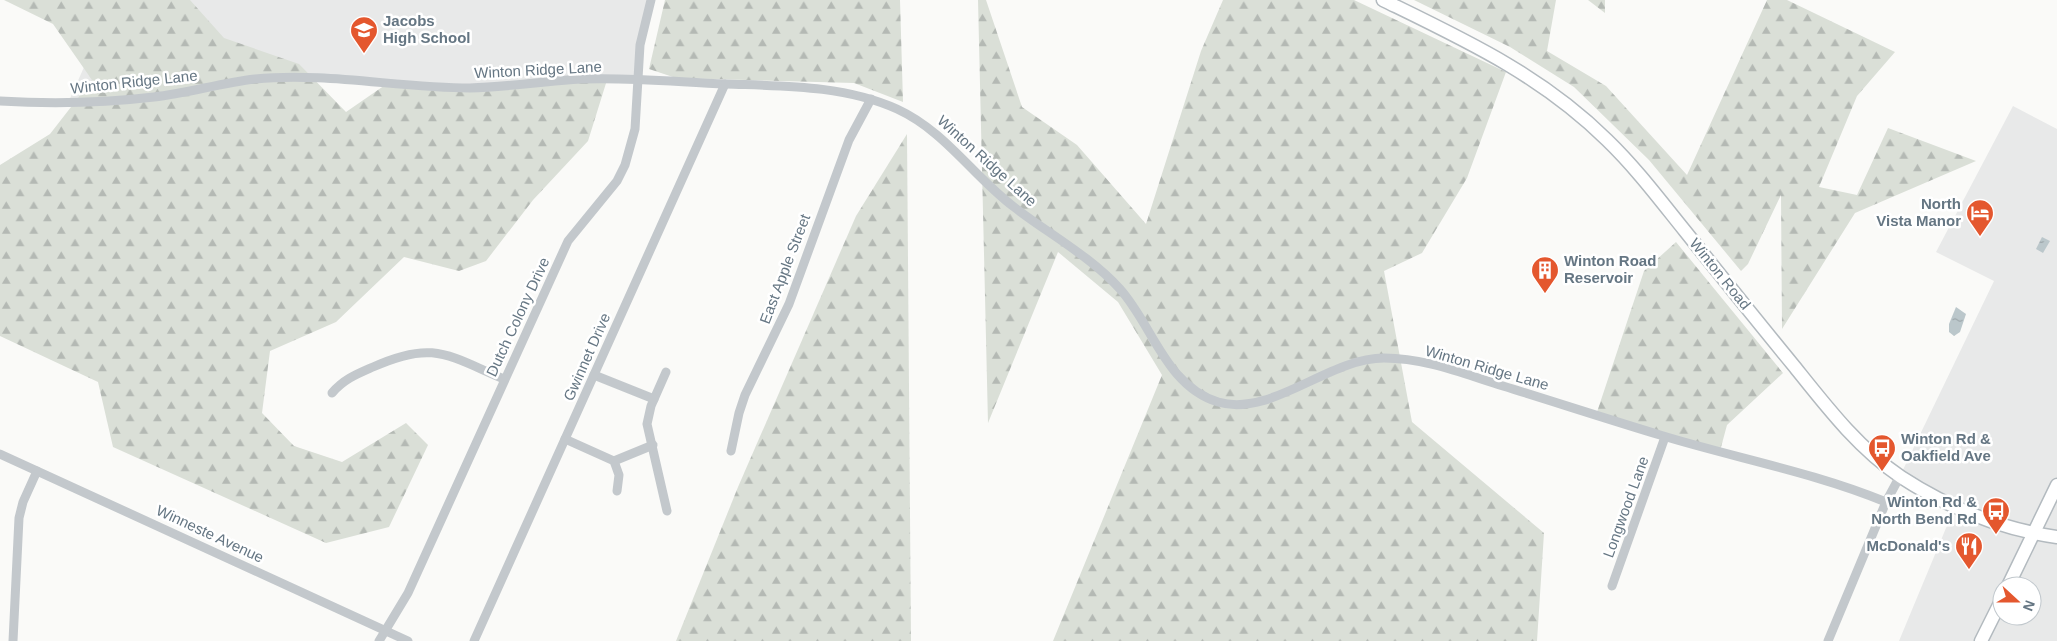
<svg xmlns="http://www.w3.org/2000/svg" width="2057" height="641" font-family="Arial,sans-serif">
  <style>
    .built { fill: #e8e9e9; fill-rule: evenodd }
    .forest { fill: url(#forest-firs) }
    .water { fill: url(#water-ripples) }
    .lines { fill: none; stroke-linecap: round; stroke-linejoin: round }
    .secondary-casing { stroke: #b3babf; stroke-width: 15 }
    .street { stroke: #c3c8cc; stroke-width: 9 }
    .secondary { stroke: #fff; stroke-width: 12 }
    .labels { text-anchor: middle; stroke-width: 5; stroke-linejoin: round; paint-order: stroke }
    .poi-label { font-size: 15px; font-weight: bold; fill: #657683; stroke: #fff; text-anchor: start }
    .street-label { font-size: 15px; fill: #657683; stroke: #fff }
  </style>
  <defs>
    <pattern id="forest-firs" width="22" height="20" patternUnits="userSpaceOnUse" patternTransform="scale(1.25)"><rect width="22" height="20" fill="#dadfd7"/><path d="M5 1l3.5 6h-7zM16 11l3.5 6h-7z" fill="#b4b9b4"/></pattern>
    <pattern id="water-ripples" width="26" height="14" patternUnits="userSpaceOnUse" patternTransform="scale(1.25)"><rect width="26" height="14" fill="#bbc7cb"/><path d="M2 4q2-2 4 0t4 0M15 11q2-2 4 0t4 0" fill="none" stroke="#9ca6aa"/></pattern>
  </defs>
  <rect width="100%" height="100%" fill="#fafaf8"/>
  <g class="built">
    <path d="M114,0h537l-13,81 -153,6 -180,-9 -237,25z"/>
    <path d="M2013,106l44,23v512h-158l47,-113 12,-18 -58,-34 94,-195 -58,-29zM2002,586h30v30h-30z"/>
  </g>
  <g class="forest">
    <path d="M4,0h186l34,38 75,26 47,48 42,-29 79,5 140,-8 -19,61 -55,59 -47,61 -27,10 -55,-14 -68,65 -66,29 -8,62 32,33 48,16 64,-39 22,22 -39,82 -63,16 -213,-96 -15,-65 -98,-46v-171l50,-31 42,-54 -39,-56z"/>
    <path d="M665,0h235l3,102 -49,-19 -178,-5 -27,-9z"/>
    <path d="M978,0h8l36,107 55,38 69,79 55,-173 22,-51h131l152,72 -39,106 -45,75 -38,18 28,151 132,111 -7,108h-484l109,-266 -44,-73 -60,-50 -70,171z"/>
    <path d="M1414,0h142l-9,51 59,35 81,89 80,-175h20l108,52 -38,44 -38,91 38,8 31,-67 88,33 -121,52 -73,116 -1,-134 -33,69 -7,7 -92,-111 -75,-73 -64,-40z"/>
    <path d="M1588,0h17v13z"/>
    <path d="M907,134l4,507h-235l62,-154 118,-271z"/>
    <path d="M1676,242l107,131 -56,52 -7,26 -124,-36 48,-144z"/>
  </g>
  <g class="water">
    <path d="M2042,237l8,4 -7,12 -7,-4z"/>
    <path d="M1956,307l10,7 -6,18 -6,4 -5,-4v-8z"/>
  </g>
  <g class="lines">
    <g class="secondary-casing">
      <g id="secondary">
        <path d="M1383,0c82,40 158,75 224,140 29,28 53,60 78,91 36,45 72,90 109,135 32,40 64,82 107,111 49,32 99,52 156,60"/>
        <path d="M2008,586l49,-101"/>
        <path d="M1981,641l21,-42"/>
      </g>
    </g>
    <g class="street">
      <path d="M0,101c51,3 103,2 154,-4 34,-4 67,-14 101,-18 71,-7 144,9 215,9 37,-1 75,-7 112,-9 48,-2 96,3 144,5 57,2 118,1 171,25 48,22 76,67 117,98 35,27 76,49 106,82 33,37 46,97 98,113 53,16 110,-44 166,-44 41,0 80,16 119,28 52,16 104,33 157,49 75,23 153,37 226,67"/>
      <path d="M666,372l-15,34 -4,18 20,87"/>
      <path d="M594,375l60,24"/>
      <path d="M332,393c12,-14 25,-19 41,-26 60,-27 74,-12 131,12"/>
      <path d="M565,439l49,22 5,14 -2,16"/>
      <path d="M731,451l8,-38 6,-18 44,-91 60,-164 22,-41"/>
      <path d="M0,454l408,187"/>
      <path d="M614,461l39,-16"/>
      <path d="M1612,586l53,-149"/>
      <path d="M13,641l6,-123 4,-16 14,-31"/>
      <path d="M379,641l29,-48 160,-352 49,-60 8,-16 10,-36 5,-84 11,-45"/>
      <path d="M474,641l251,-557"/>
      <path d="M1828,641l58,-139 14,-26"/>
    </g>
    <use href="#secondary" class="secondary"/>
  </g>
  <defs>
    <g id="school-pin" transform="scale(1.4375)"><path d="M0 17L-7.5 6A9.5 9.5 0 1 1 7.5 6Z" fill="#e4572e" stroke="#fff"/><path d="M0-5L7-2L0 1L-7-2ZM-4 1L0 2.5L4 1V4Q0 6-4 4Z" fill="#fff"/></g>
    <g id="hotel-pin" transform="scale(1.4375)"><path d="M0 17L-7.5 6A9.5 9.5 0 1 1 7.5 6Z" fill="#e4572e" stroke="#fff"/><path d="M-6-4.5h1.5V1H6V5H4.5V3h-9V5H-6ZM-4 0a1.8 1.8 0 1 1 3.6 0ZM.5 0V-2.5h3Q6-2.5 6 0Z" fill="#fff"/></g>
    <g id="building-pin" transform="scale(1.4375)"><path d="M0 17L-7.5 6A9.5 9.5 0 1 1 7.5 6Z" fill="#e4572e" stroke="#fff"/><path d="M-4-6H4V6H1V3H-1V6H-4ZM-2.5-4.3h1.7v1.8h-1.7ZM.8-4.3h1.7v1.8H.8ZM-2.5-1h1.7V.8h-1.7ZM.8-1h1.7V.8H.8Z" fill="#fff"/></g>
    <g id="bus-pin" transform="scale(1.4375)"><path d="M0 17L-7.5 6A9.5 9.5 0 1 1 7.5 6Z" fill="#e4572e" stroke="#fff"/><path d="M-5-6H5V4H4V6H2V4H-2V6H-4V4H-5ZM-3.5-4V0h7V-4ZM-3.5 1.2v1.5H-2V1.2ZM2 1.2v1.5H3.5V1.2Z" fill="#fff"/></g>
    <g id="restaurant-pin" transform="scale(1.4375)"><path d="M0 17L-7.5 6A9.5 9.5 0 1 1 7.5 6Z" fill="#e4572e" stroke="#fff"/><path d="M-5-6h1v4h1v-4h1v4h1v-4h1v5L-1.5 .5V6h-2V.5L-5-1ZM5-6V6H3V1.5H1.5Q1.5-4 5-6Z" fill="#fff"/></g>
  </defs>
  <g fill-rule="evenodd">
    <use href="#school-pin" x="364" y="30"/>
    <use href="#hotel-pin" x="1980" y="213"/>
    <use href="#building-pin" x="1545" y="270"/>
    <use href="#bus-pin" x="1882" y="448"/>
    <use href="#bus-pin" x="1996" y="511"/>
    <use href="#restaurant-pin" x="1969" y="546"/>
  </g>
  <g class="labels">
    <g class="poi-label">
      <text x="383" y="26">Jacobs<tspan x="383" dy="17">High School</tspan></text>
      <text x="1961" y="209" text-anchor="end">North<tspan x="1961" dy="17">Vista Manor</tspan></text>
      <text x="1564" y="266">Winton Road<tspan x="1564" dy="17">Reservoir</tspan></text>
      <text x="1901" y="444">Winton Rd &amp;<tspan x="1901" dy="17">Oakfield Ave</tspan></text>
      <text x="1977" y="507" text-anchor="end">Winton Rd &amp;<tspan x="1977" dy="17">North Bend Rd</tspan></text>
      <text x="1950" y="551" text-anchor="end">McDonald's</text>
    </g>
    <g class="street-label">
      <text transform="translate(538 70) rotate(-3)" y="5">Winton Ridge Lane</text>
      <text transform="translate(134 82) rotate(-6)" y="5">Winton Ridge Lane</text>
      <text transform="translate(987 161) rotate(42)" y="5">Winton Ridge Lane</text>
      <text transform="translate(785 269) rotate(-69)" y="5">East Apple Street</text>
      <text transform="translate(1720 274) rotate(51)" y="5">Winton Road</text>
      <text transform="translate(518 317) rotate(-65)" y="5">Dutch Colony Drive</text>
      <text transform="translate(587 357) rotate(-66)" y="5">Gwinnet Drive</text>
      <text transform="translate(1487 368) rotate(16)" y="5">Winton Ridge Lane</text>
      <text transform="translate(1626 507) rotate(-70)" y="5">Longwood Lane</text>
      <text transform="translate(210 534) rotate(25)" y="5">Winneste Avenue</text>
    </g>
  </g>
  <g transform="translate(2017 601) rotate(111)"><circle r="24" fill="#ffffff" stroke="#c1c8cd"/>
  <path d="M0-4L9 19L0 12L-9 19Z" fill="#e4572e"/>
  <text y="-8" font-size="14" font-weight="bold" text-anchor="middle" fill="#657683">N</text>
  </g>
</svg>
